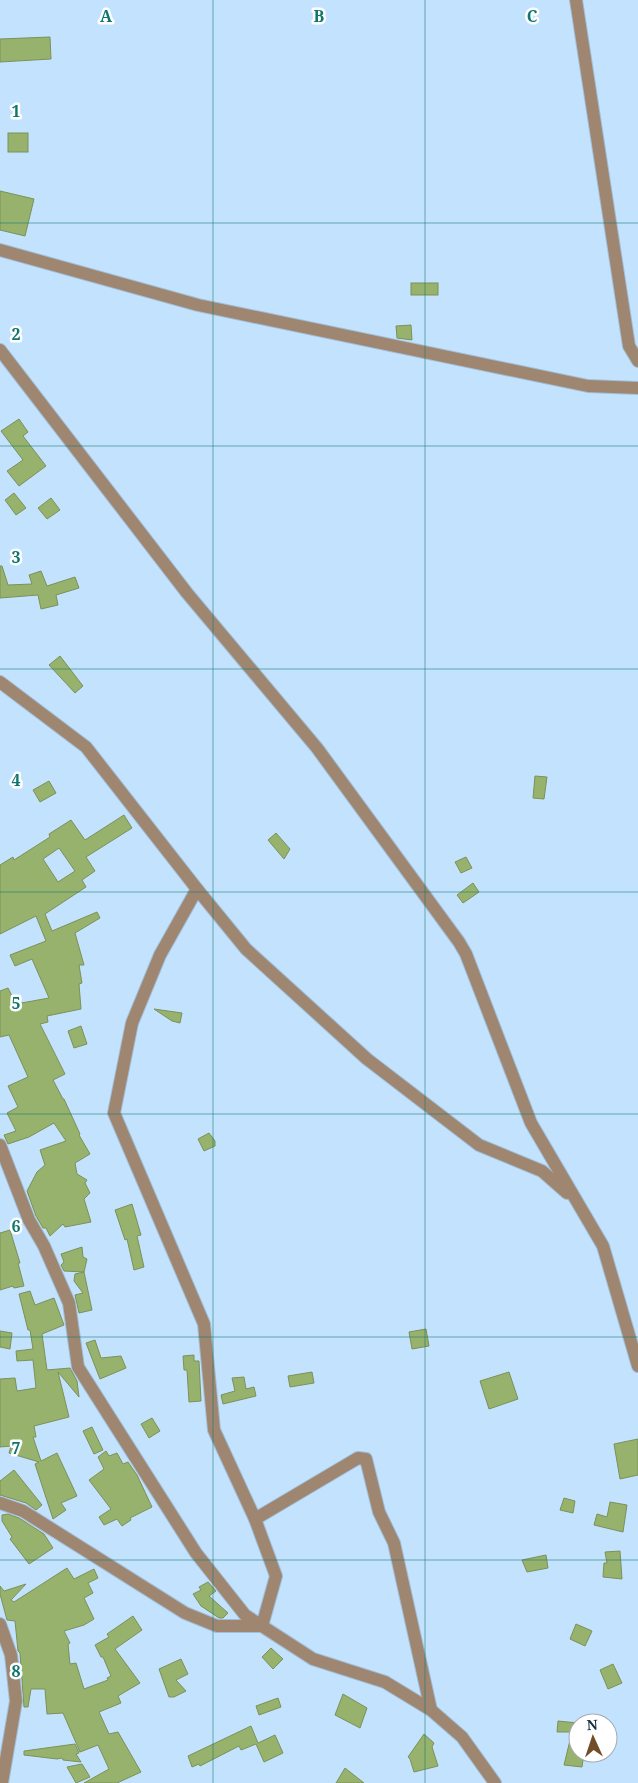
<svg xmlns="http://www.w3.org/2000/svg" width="638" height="1783" font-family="'Noto Serif',serif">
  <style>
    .building { fill: #97b26d; stroke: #7b9158; fill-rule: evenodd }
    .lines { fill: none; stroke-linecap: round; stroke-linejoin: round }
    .minor-casing { stroke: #a1bed7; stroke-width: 14 }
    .minor { stroke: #9e8670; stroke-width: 12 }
    .grid { fill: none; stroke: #0f766e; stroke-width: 1; stroke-opacity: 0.55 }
    .grid-label { font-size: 16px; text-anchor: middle; font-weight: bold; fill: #0f766e; stroke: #fff; stroke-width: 5; stroke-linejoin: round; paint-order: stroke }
  </style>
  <rect width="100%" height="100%" fill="#c3e2fd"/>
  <g class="building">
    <path d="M50,37l1,22 -51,3v-23z"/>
    <rect x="8" y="133" width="20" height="19"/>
    <path d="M0,191l34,8 -9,37 -25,-6z"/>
    <rect x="411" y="283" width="27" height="12"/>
    <path d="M411,325l1,15 -15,-2 -1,-12z"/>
    <path d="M19,419l9,13 -5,4 23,30 -27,20 -12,-15 16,-11 -22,-29z"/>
    <path d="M14,493l12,15 -10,7 -11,-15z"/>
    <path d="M51,498l9,12 -13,9 -9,-11z"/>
    <path d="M0,566h2l6,19 24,-1 -3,-9 12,-4 6,15 28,-9 4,11 -23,7 2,10 -17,4 -3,-14 -38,3z"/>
    <path d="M60,656l23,30 -8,7 -26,-28z"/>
    <path d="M535,776l12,1 -3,22 -11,-1z"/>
    <path d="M49,781l7,12 -16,9 -7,-12z"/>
    <path d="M124,815l8,13 -46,29 9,14 -13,9 4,7 -41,27 7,17 45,-19 3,6 -25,15 9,32h-5l3,18 -3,1 2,25 -34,7 1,6 -8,2 25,50 -12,6 10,19h1l16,35 -1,1 11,19 -15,9 2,11 10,6 -2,3 5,10 -6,6 7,23 -26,5 -2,-3 -13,12 -4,-8h-3l-7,-12 -9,-25 10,-19 8,-7 -5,-15 26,-9 -12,-18 -25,14 -21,7 -4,-9 12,-4 -9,-18 11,-6 -10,-21 20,-9 -19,-42 -9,2v-46l8,-3 8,16 33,-6 -17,-39 -17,7 -5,-11 36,-14 -10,-25 -36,18v-69l13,-8 1,3 36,-23 -1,-3 22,-14 14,20zM59,848l16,23 -17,11 -15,-23z"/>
    <path d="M276,833l14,16 -6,10 -16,-19z"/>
    <path d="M466,857l6,11 -11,5 -6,-11z"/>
    <path d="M473,883l6,9 -16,11 -6,-8z"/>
    <path d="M154,1009l28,4 -2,10 -8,-2z"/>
    <path d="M81,1026l6,18 -13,4 -6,-17z"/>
    <path d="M209,1133l6,8v5l-11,5 -6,-12z"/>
    <path d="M132,1204l9,31 -4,1 7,31 -10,3 -7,-31 -2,1 -10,-30z"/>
    <path d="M10,1230l10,33h-2l6,23 -10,2 -1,-2 -13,4v-57z"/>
    <path d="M82,1247l1,10 4,2 -3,13 -20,-1 -3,-6 3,-3 -3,-8z"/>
    <path d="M84,1272l8,38 -13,3 -4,-18 8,-2 -9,-12 1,-7z"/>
    <path d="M30,1291l5,14 19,-7 10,27 -22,9 5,36 23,-2 7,13 2,16 -21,-25 11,45 -35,9 2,11h-3l8,24 16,-8 20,43 -16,7 5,7 -13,9 -18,-55 4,-2 -30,-9 2,-7 -11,1v-68l15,-1 2,13 19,-3 -3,-28 -16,1 -1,-10 17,-2 -3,-19h-2l-9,-36z"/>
    <path d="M426,1329l3,17 -17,3 -3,-17z"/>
    <path d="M0,1331l12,2 -2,16 -10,-2z"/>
    <path d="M95,1340l6,18 20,-2 5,12 -26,11 -14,-36z"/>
    <path d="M194,1355v6h5l2,40 -12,1 -2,-32h-3l-1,-14z"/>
    <path d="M312,1372l2,11 -24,4 -2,-11z"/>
    <path d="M509,1372l9,27 -29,10 -9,-28z"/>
    <path d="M244,1377l2,12 8,-2 2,9 -33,8 -2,-9 14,-4 -3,-13z"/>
    <path d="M152,1418l8,13 -11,7 -8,-14z"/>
    <path d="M92,1427l11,23 -9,4 -11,-23z"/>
    <path d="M638,1439v36l-18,4 -6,-35z"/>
    <path d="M106,1451l3,5 8,-3 6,11 5,-2 9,13 15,32 -22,11 1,2 -9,6 -5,-7 -13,6 -5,-8 12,-8 -22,-29 15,-11 -6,-12z"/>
    <path d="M14,1470l28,35 -6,5 -10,-7 -26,-8v-14z"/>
    <path d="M564,1498l11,3 -2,12 -13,-3z"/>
    <path d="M610,1502l17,3 -4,27 -29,-7 3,-11 10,3z"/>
    <path d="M8,1514l11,4 25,16 9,14 -24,16 -19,-25 2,-2 -10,-16v-6z"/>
    <path d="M620,1551l2,28 -19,-2 1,-14h3l-2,-11z"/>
    <path d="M546,1555l2,13 -21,4 -5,-12z"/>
    <path d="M67,1568l7,11 20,-10 4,9 -10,5 5,10 -9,5 10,21 -10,6 -20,6 6,12 -2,1 2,20 6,-1 8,26 24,-9 -1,-2 4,-2 -8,-19h-2l-6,-12 14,-8 -2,-3 26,-18 9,14 -27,19 25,34 -22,13 3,7 -22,9 10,22 9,-2 23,40 -24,11h-33l25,-14 -11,-24 -18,7 -17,-39 -16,1 -2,-25h-14l-3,18h-4l-4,-54 -2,-2 -3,-30 -8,-1 -7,-26v-8l4,5 22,-7 -15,16 3,2z"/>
    <path d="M208,1582l8,9 -7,5 19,17 -5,5h-4l-18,-12 -8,-12 8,-4 -2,-3z"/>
    <path d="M576,1624l16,7 -7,15 -15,-7z"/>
    <path d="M271,1648l12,11 -10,10 -11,-12z"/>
    <path d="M181,1659l7,15 -12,6 10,11 -12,6h-5l-10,-28z"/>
    <path d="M613,1664l9,19 -14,6 -8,-19z"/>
    <path d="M343,1694l24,14 -7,20 -25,-13z"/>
    <path d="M278,1698l3,9 -22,8 -3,-9z"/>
    <path d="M558,1721l20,2v30h6l-2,14 -18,-2 8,-33h-15z"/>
    <path d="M251,1726l7,17 17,-8 8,18 -19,9 -8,-18 -15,6 -2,-4 -39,20 -1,-2 -7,3 -4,-11z"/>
    <path d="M424,1734l10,9 -2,4 6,19 -24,6 -4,-13 -2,-2z"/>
    <path d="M75,1744l4,9 -3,1 5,8 -18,-2 -1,-2 -5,1 -33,-4v-4z"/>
    <path d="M82,1764l8,13 -14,6 -9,-16z"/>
    <path d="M345,1768l19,15h-28z"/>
  </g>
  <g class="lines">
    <g class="minor-casing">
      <g id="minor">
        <path d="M576,0l53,346 9,15"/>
        <path d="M0,250l198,55 390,81 50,2"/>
        <path d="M0,350l187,243 130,155 142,194 7,12 65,169 72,123 35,120"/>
        <path d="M0,682l86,65 111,142 49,60 121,110 112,86 63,26 25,22"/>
        <path d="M0,1145l29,75 15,26 25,57 9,64 118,186 49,62 17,11 14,-50 -21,-57 -41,-89 -10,-106 -90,-211 18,-90 28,-68 37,-66"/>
        <path d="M0,1503l23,8 162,102 32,13h45l51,33 72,23 46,28 31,27 33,46"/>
        <path d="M255,1519l103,-61 8,1 13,53 15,31 37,167"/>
        <path d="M0,1624l11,31 5,46 -14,82"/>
      </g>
    </g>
    <use href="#minor" class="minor"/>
  </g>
  <path class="grid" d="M213,0v1783M425,0v1783M0,223h638M0,446h638M0,669h638M0,892h638M0,1114h638M0,1337h638M0,1560h638"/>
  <g class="grid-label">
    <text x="106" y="22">A</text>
    <text x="319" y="22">B</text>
    <text x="532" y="22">C</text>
    <text x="16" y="117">1</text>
    <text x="16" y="340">2</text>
    <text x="16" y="563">3</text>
    <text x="16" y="786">4</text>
    <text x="16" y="1009">5</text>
    <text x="16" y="1232">6</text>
    <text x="16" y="1454">7</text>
    <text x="16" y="1677">8</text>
  </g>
  <g transform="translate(593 1738) rotate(357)"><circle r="24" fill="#ffffff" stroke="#a3abb2"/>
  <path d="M0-4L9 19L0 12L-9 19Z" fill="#724e28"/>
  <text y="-8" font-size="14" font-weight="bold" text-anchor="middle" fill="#182c3e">N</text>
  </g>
</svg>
